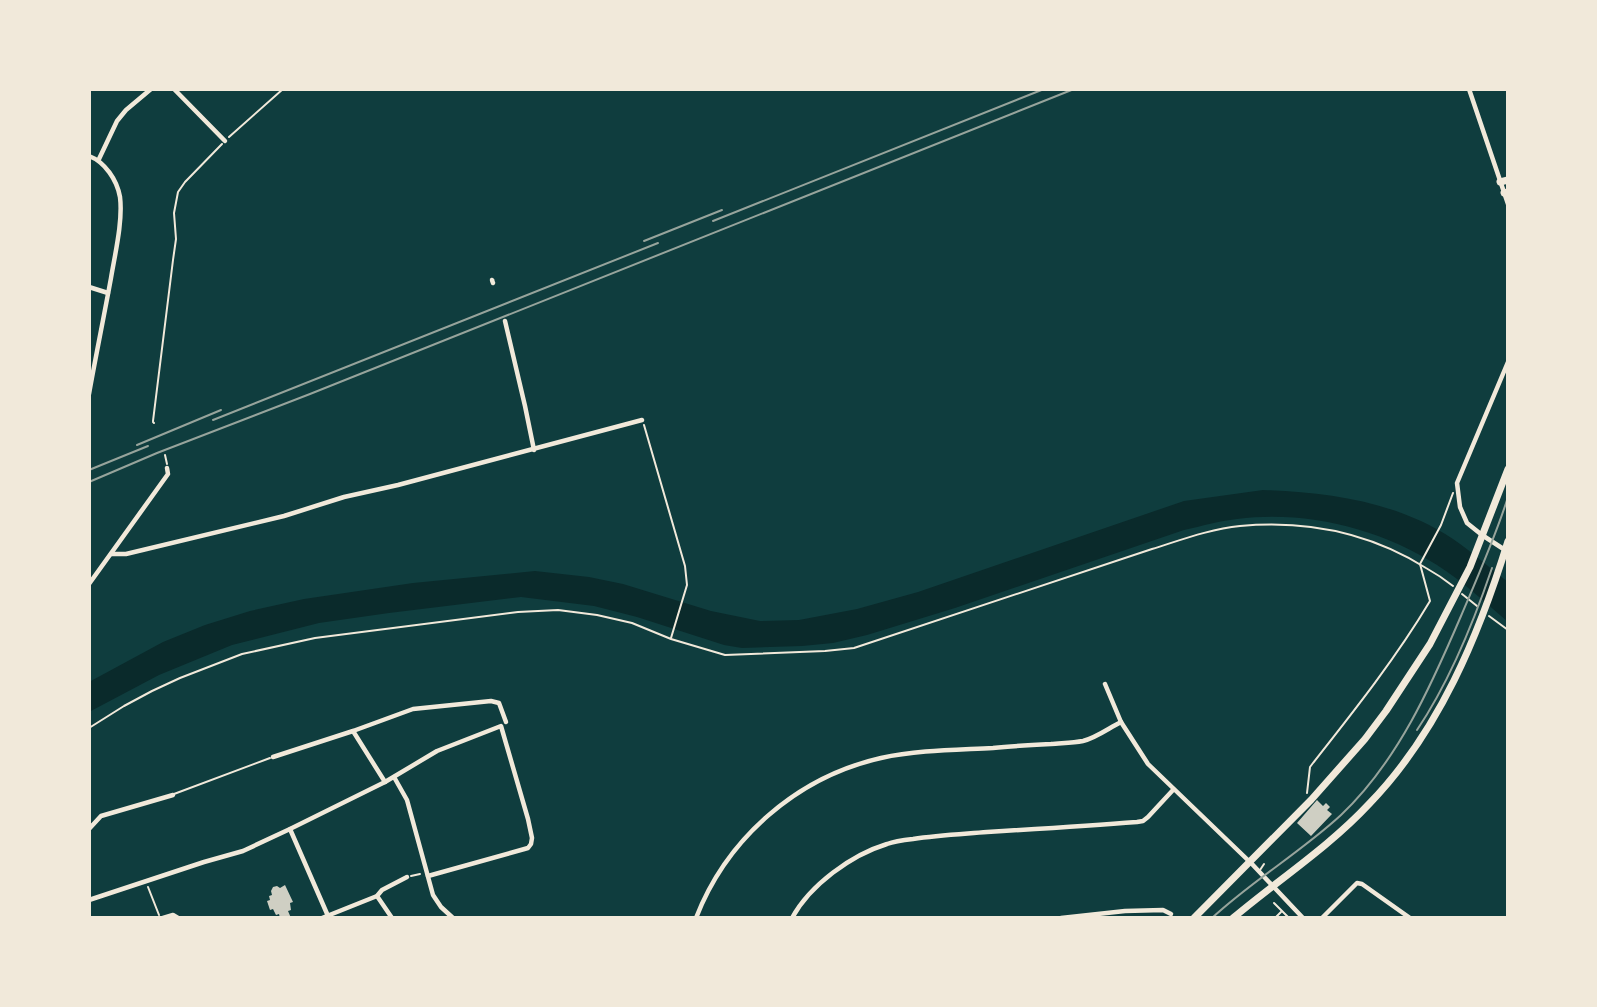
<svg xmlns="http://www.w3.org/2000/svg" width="1597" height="1007" font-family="'PT Sans Narrow',sans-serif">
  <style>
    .water { fill: #0a2a2b }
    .building { fill: #cfcfc3 }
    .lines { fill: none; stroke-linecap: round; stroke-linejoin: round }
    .path { stroke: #f1e9da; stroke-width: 2 }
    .service { stroke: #f1e9da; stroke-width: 2 }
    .minor { stroke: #f1e9da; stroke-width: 4.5 }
    .trunk { stroke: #f1e9da; stroke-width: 7 }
    .rail { stroke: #97a49c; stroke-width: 2 }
  </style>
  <rect width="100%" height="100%" fill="#0f3d3e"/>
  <path class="water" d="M1263,490c65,2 135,12 190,49 19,13 37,29 55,43v40c-23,-20 -46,-41 -71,-57 -58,-37 -132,-55 -200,-46 -18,2 -35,7 -53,11l-229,78 -88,27 -34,8 -31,3 -60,2 -18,-3 -87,-28 -43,-11 -73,-9 -132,16 -70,10 -87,22 -73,30 -70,37v-30l74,-40 42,-17 45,-14 54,-12 109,-16 122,-12 54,6 34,7 88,27 49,10 39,-1 58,-11 61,-17 266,-91z"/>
  <g class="building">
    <path d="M1317,800l6,6 3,-3 4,4 -3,3 5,4 -21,22 -14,-13z"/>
    <path d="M285,885l8,17 -3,1 1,7 -3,1 3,7h-11l-1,-4 -3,1 -3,-6 -3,1 -3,-9 3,-1 -1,-4 3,-1 -1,-4 2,-4 4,-1 3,2z"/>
  </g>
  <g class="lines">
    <g class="path">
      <path d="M229,137l54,-48"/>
      <path d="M153,421l20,-161 3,-21 -2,-26 4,-21 7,-10 37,-38"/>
      <path d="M153,422l1,1"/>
      <path d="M644,425l41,141 2,19 -16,53"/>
      <path d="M165,455l2,9"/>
      <path d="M1462,594l15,12"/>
      <path d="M1489,616l19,14"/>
      <path d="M89,728l35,-22 28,-15 28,-13 62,-24 73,-16 203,-26 40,-2 39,5 35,8 39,16 54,16 100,-4 29,-3 298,-99c29,-9 58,-20 88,-23 66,-6 130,7 186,42 9,5 18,11 27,18"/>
      <path d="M1307,793l3,-26 3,-4c41,-52 83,-105 117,-162l-10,-37 21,-39 12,-32"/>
      <path d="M411,876l9,-2"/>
      <path d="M148,887l11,28"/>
    </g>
    <g class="service">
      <path d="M174,794l96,-36"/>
      <path d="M1260,870l4,-6"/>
      <path d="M1274,903l15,15"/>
      <path d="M1275,918l6,-6"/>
    </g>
    <g class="minor">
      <path d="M174,89l51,52"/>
      <path d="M1469,89l39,115"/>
      <path d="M89,156c16,6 28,24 31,41 3,24 -5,57 -9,81 -7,38 -15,77 -22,116"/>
      <path d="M99,159l18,-38 9,-11 25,-21"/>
      <path d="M492,280l1,3"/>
      <path d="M89,287l19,6"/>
      <path d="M505,321l20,85 9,44"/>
      <path d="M1505,550l-23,-15 -15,-12 -7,-16 -3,-24 51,-121"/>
      <path d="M111,554h15l158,-38 60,-19 54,-12 244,-65"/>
      <path d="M89,584l79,-110 -1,-6"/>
      <path d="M1105,684l16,38 27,42 104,100 51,54"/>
      <path d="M353,731l32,51"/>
      <path d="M273,757l80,-26 60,-22 78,-8 8,2 7,19"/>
      <path d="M394,777l13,23 26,95 8,12 12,11"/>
      <path d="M89,829l12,-13 72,-21"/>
      <path d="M290,829l38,87"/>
      <path d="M377,896l15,22"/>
      <path d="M89,900l115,-38 39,-11 47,-22 95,-47 52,-31 64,-25 27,93 4,19 -1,6 -3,4 -100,28"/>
      <path d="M163,918l10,-3 5,3"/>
      <path d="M322,918l55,-22 5,-6 25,-13"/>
      <path d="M696,918c31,-80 101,-141 185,-160 37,-8 75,-8 112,-10 19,-2 38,-3 58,-4 10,-1 21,-1 32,-3 13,-3 26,-13 38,-19"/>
      <path d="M792,918c18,-33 59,-63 95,-74 8,-3 17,-4 26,-5 25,-4 50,-5 74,-7 50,-3 100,-6 150,-10l6,-1 5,-4 25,-27"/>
      <path d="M1061,918l64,-7 38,-1 8,4"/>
      <path d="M1322,918l35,-35 5,1 48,34"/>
    </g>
    <g class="trunk">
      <path d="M1500,182l8,-2"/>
      <path d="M1504,193l4,-1"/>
      <path d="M1194,918l117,-118 54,-61 21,-28 44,-67 40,-77 38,-98"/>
      <path d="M1233,918c45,-38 96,-71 136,-114 70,-72 110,-169 139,-263"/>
    </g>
    <g class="rail">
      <path d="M713,221l331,-132"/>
      <path d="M644,241l78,-31"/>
      <path d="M213,420l445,-177"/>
      <path d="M137,445l84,-35"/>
      <path d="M89,470l59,-24"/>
      <path d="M89,482l68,-29 153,-59 764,-305"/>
      <path d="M1417,730c33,-49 56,-106 75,-162"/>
      <path d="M1212,918c41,-38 89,-66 129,-103 57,-54 90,-129 120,-199 17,-40 34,-78 47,-119"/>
    </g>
  </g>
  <rect width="1597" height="1007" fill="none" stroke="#f1e9da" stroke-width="182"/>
</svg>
